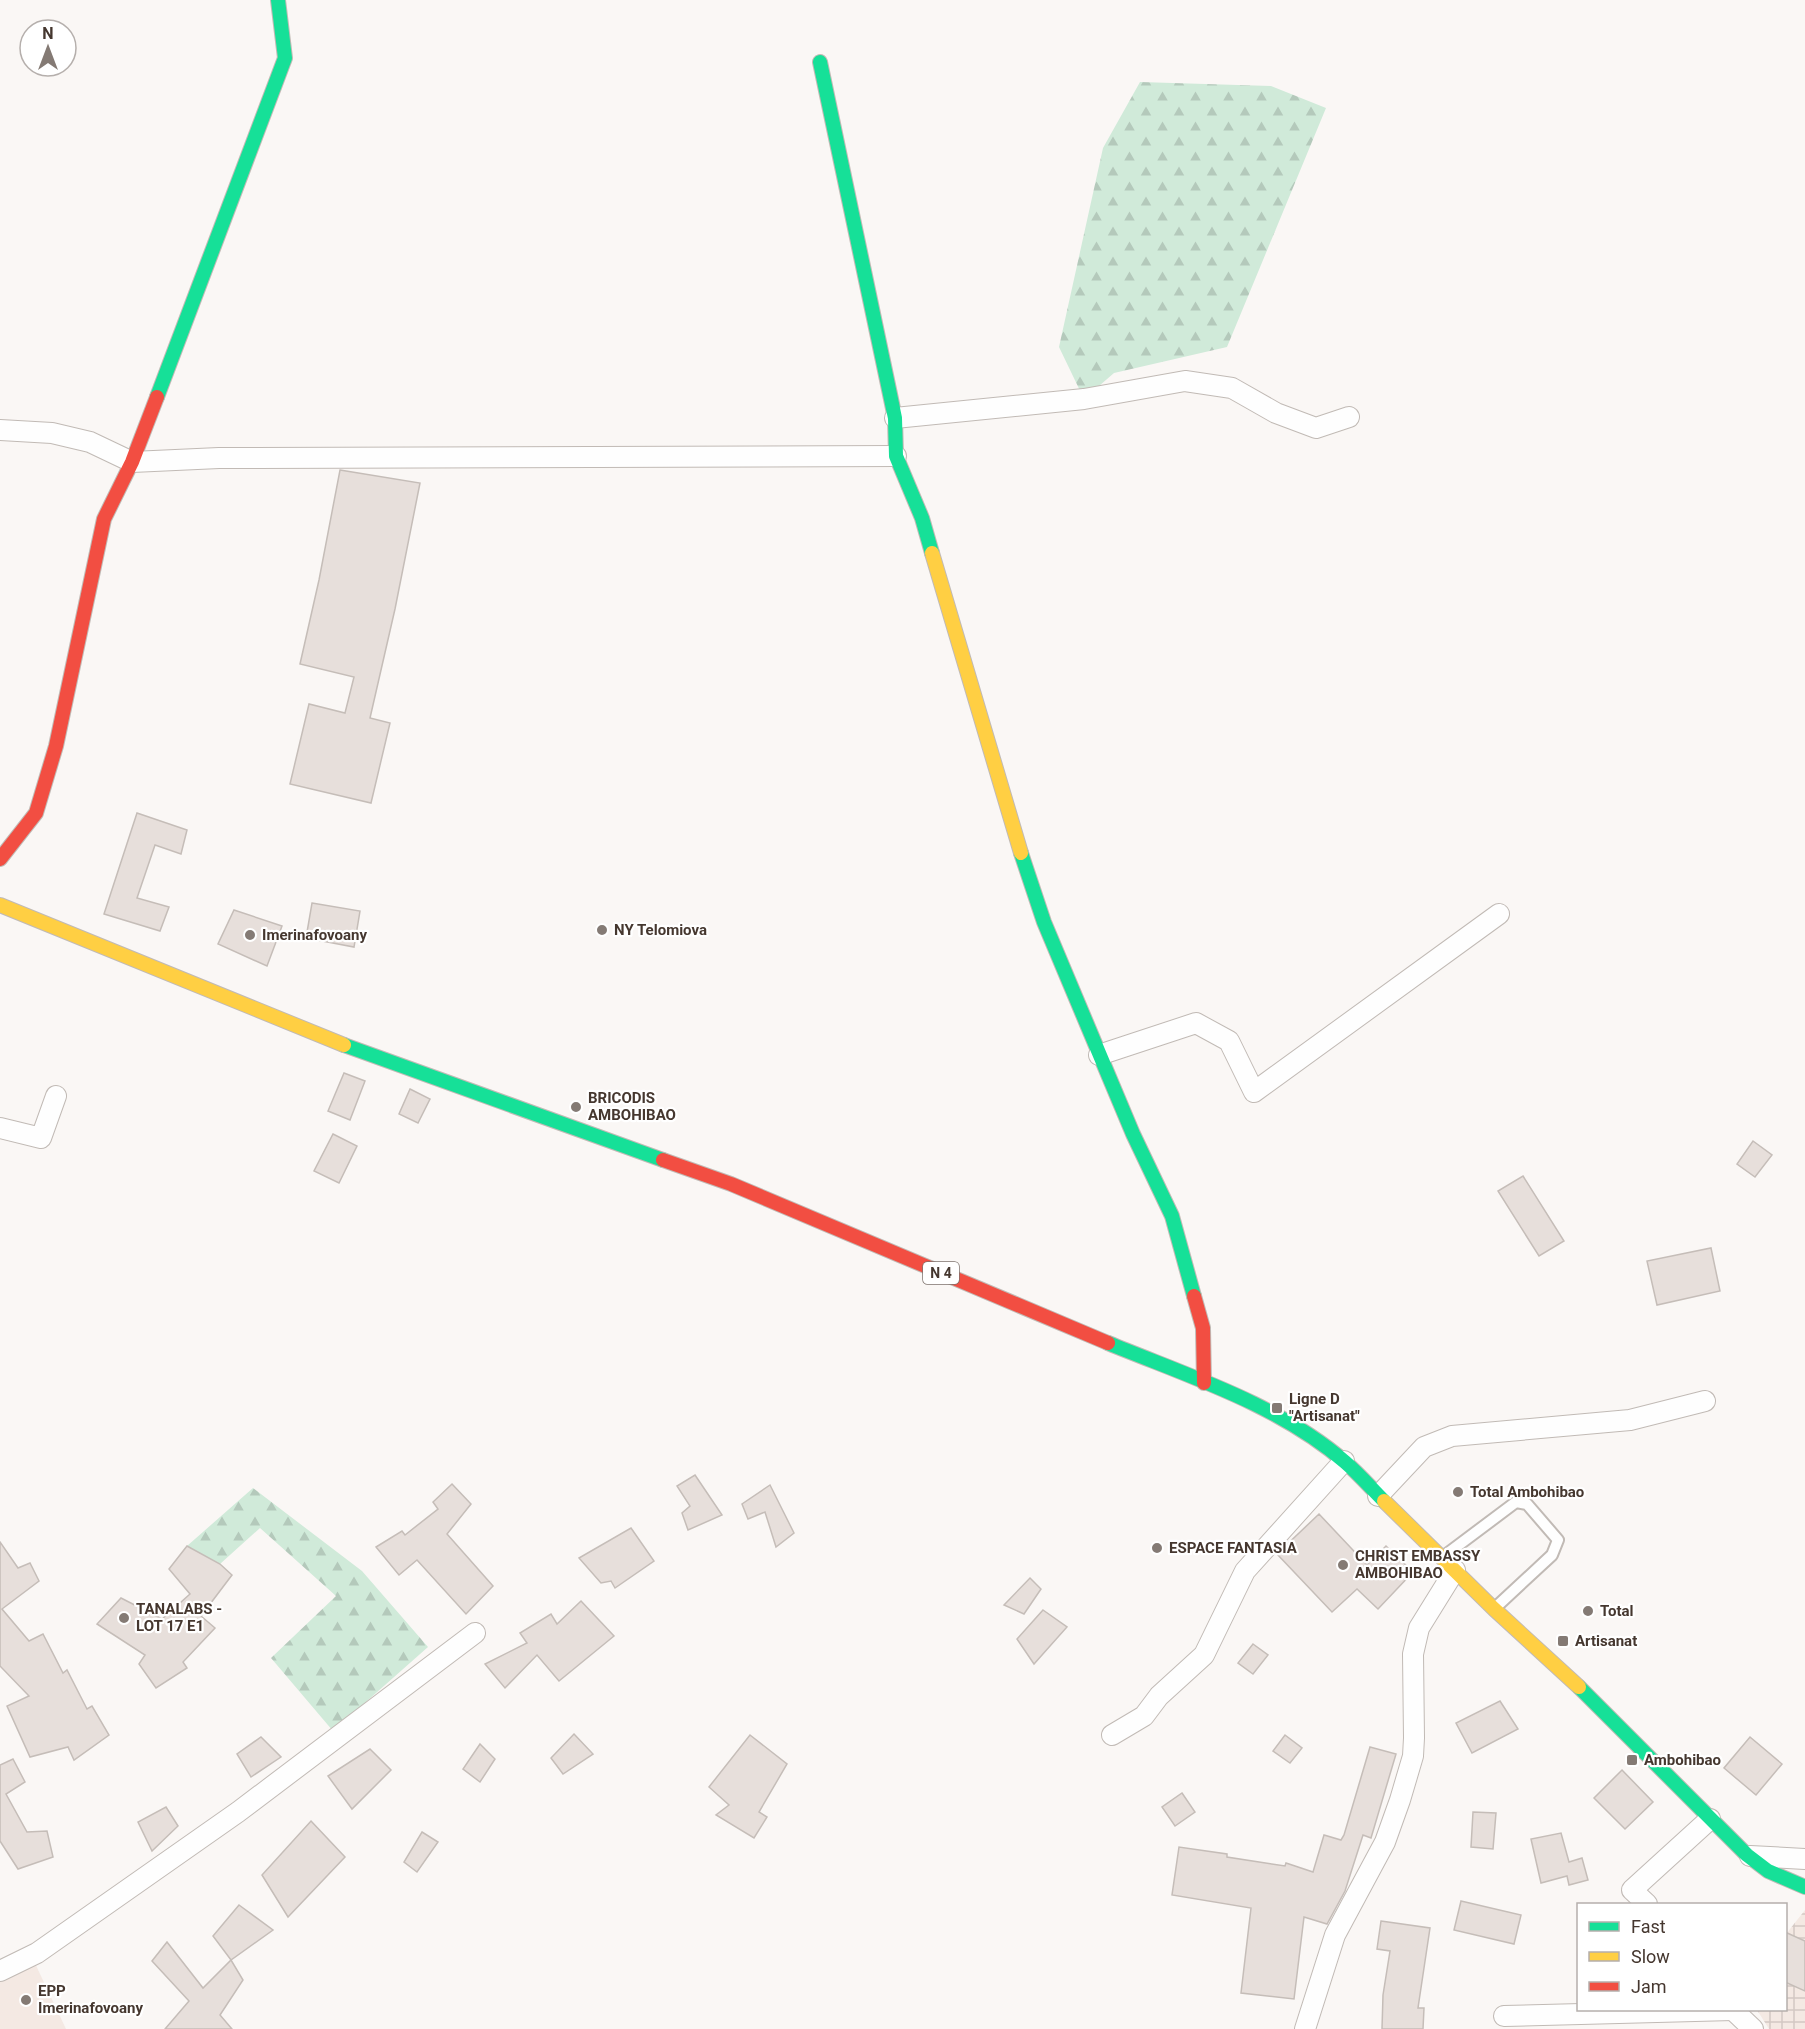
<svg xmlns="http://www.w3.org/2000/svg" width="1805" height="2029" font-family="Roboto,sans-serif">
  <style>
    .built { fill: #f4e9e3 }
    .industrial { fill: url(#industrial-grid) }
    .forest { fill: url(#forest-firs) }
    .building { fill: #e7dfdb; stroke: #c5bdb8; stroke-width: 1.5 }
    .lines { fill: none; stroke-linecap: round; stroke-linejoin: round }
    .lane-casing { stroke: #c1bab5; stroke-width: 14 }
    .street-casing { stroke: #c1bab5; stroke-width: 22 }
    .fast-casing { stroke: #c1bab5; stroke-width: 16 }
    .slow-casing { stroke: #c1bab5; stroke-width: 16 }
    .jam-casing { stroke: #c1bab5; stroke-width: 16 }
    .lane { stroke: #fefefe; stroke-width: 10 }
    .street { stroke: #fefefe; stroke-width: 20 }
    .fast { stroke: #16e098; stroke-width: 14 }
    .slow { stroke: #ffcf43; stroke-width: 14 }
    .jam { stroke: #f24e42; stroke-width: 14 }
    .poi-dot { fill: #847a74; stroke: #fff; stroke-width: 2 }
    .labels { text-anchor: middle; stroke-width: 4.5; stroke-linejoin: round; paint-order: stroke }
    .shield { fill: #fff; stroke: #7d736d; stroke-width: 1.5 }
    .shield-label { font-size: 14px; font-weight: bold; fill: #45372f }
    .poi-label { font-size: 15px; font-weight: bold; fill: #45372f; stroke: #fff; text-anchor: start }
  </style>
  <defs>
    <pattern id="industrial-grid" width="8" height="8" patternUnits="userSpaceOnUse" patternTransform="scale(1.5)"><rect width="8" height="8" fill="#f4e9e3"/><path d="M0 4h8M4 0v8" fill="none" stroke="#d3c8c3"/></pattern>
    <pattern id="forest-firs" width="22" height="20" patternUnits="userSpaceOnUse" patternTransform="scale(1.5)"><rect width="22" height="20" fill="#d0ead9"/><path d="M5 1l3.5 6h-7zM16 11l3.5 6h-7z" fill="#b4c9bb"/></pattern>
  </defs>
  <rect width="100%" height="100%" fill="#faf7f5"/>
  <path class="built" d="M32,1957l34,72h-66v-58z"/>
  <path class="industrial" d="M1805,1910v119h-36l-12,-19h29v-76z"/>
  <g class="forest">
    <path d="M1140,82l131,4 55,22 -99,239 -113,26 -30,26 -25,-52 44,-199z"/>
    <path d="M253,1488l109,83 66,76 -95,84 -62,-73 65,-62 -76,-68 -40,36 -33,-18z"/>
  </g>
  <g class="building">
    <path d="M340,470l80,13 -25,126 -25,109 20,5 -19,80 -81,-19 19,-80 36,9 9,-36 -54,-13 19,-84z"/>
    <path d="M137,813l50,17 -6,24 -26,-9 -18,53 32,9 -9,24 -56,-17z"/>
    <path d="M312,903l48,8 -6,36 -48,-9z"/>
    <path d="M234,910l48,16 -15,40 -49,-22z"/>
    <path d="M344,1073l21,8 -15,39 -22,-9z"/>
    <path d="M410,1089l20,10 -12,24 -19,-9z"/>
    <path d="M333,1134l24,12 -18,37 -25,-12z"/>
    <path d="M1753,1141l19,14 -17,22 -18,-13z"/>
    <path d="M1523,1176l41,65 -25,15 -41,-65z"/>
    <path d="M1711,1248l9,43 -63,14 -10,-44z"/>
    <path d="M695,1475l27,40 -34,15 -6,-17 8,-7 -13,-20z"/>
    <path d="M452,1484l19,20 -24,30 46,52 -27,28 -49,-54 -18,15 -23,-28 26,-16 3,4 33,-26 -5,-7z"/>
    <path d="M770,1485l24,48 -18,14 -11,-35 -17,7 -6,-15z"/>
    <path d="M1319,1514l48,51 19,-19 27,26 -35,37 -21,-20 -25,23 -55,-58z"/>
    <path d="M631,1528l23,33 -39,27 -4,-7 -10,2 -22,-25z"/>
    <path d="M0,1542l18,26 12,-5 9,18 -37,28 27,32 14,-7 20,39 4,-3 20,39 5,-3 17,29 -35,25 -6,-13 -38,10 -23,-51 22,-10 -29,-30z"/>
    <path d="M187,1546l33,18 12,11 -31,41 14,12 -32,34 4,6 -31,20 -17,-24 6,-9 -48,-31 24,-26 41,21 28,-25 -21,-25z"/>
    <path d="M1030,1578l11,11 -17,25 -20,-9z"/>
    <path d="M581,1601l33,35 -55,45 -22,-26 -32,33 -20,-24 42,-21 -7,-10 31,-19 6,10z"/>
    <path d="M1043,1610l24,17 -33,37 -17,-25z"/>
    <path d="M1253,1644l15,11 -15,19 -15,-11z"/>
    <path d="M1500,1701l18,28 -46,24 -16,-30z"/>
    <path d="M574,1734l19,20 -30,20 -12,-16z"/>
    <path d="M750,1735l37,29 -28,48 8,5 -13,21 -38,-23 13,-10 -20,-18z"/>
    <path d="M1285,1735l17,13 -12,15 -17,-12z"/>
    <path d="M261,1737l20,20 -30,20 -14,-23z"/>
    <path d="M1750,1737l32,27 -26,31 -32,-27z"/>
    <path d="M480,1744l15,15 -15,23 -17,-13z"/>
    <path d="M1370,1747l26,7 -25,84 -8,-3 -18,56 -18,33 -23,-7 -10,82 -53,-6 10,-85 -79,-13 7,-48 48,7v3l58,9 1,-3 27,9 11,-37 17,5 3,-5z"/>
    <path d="M370,1749l21,21 -39,39 -24,-33z"/>
    <path d="M13,1759l12,23 -19,12 21,38 20,-1 6,26 -35,12 -18,-28v-76z"/>
    <path d="M1622,1770l31,32 -28,27 -31,-31z"/>
    <path d="M1182,1793l13,19 -20,14 -13,-19z"/>
    <path d="M166,1807l12,19 -26,25 -14,-29z"/>
    <path d="M1473,1812l23,1 -3,36 -22,-2z"/>
    <path d="M311,1821l34,36 -57,60 -26,-42z"/>
    <path d="M422,1832l16,10 -21,30 -13,-10z"/>
    <path d="M1561,1833l8,29 13,-4 6,22 -19,5 -2,-9 -26,7 -10,-44z"/>
    <path d="M1461,1901l60,14 -7,29 -60,-14z"/>
    <path d="M239,1905l34,25 -42,30 -18,-24z"/>
    <path d="M1381,1921l49,7 -12,80h6l-1,21h-41l1,-34 7,-44 -13,-2z"/>
    <path d="M1785,1932l20,9v50l-20,-9z"/>
    <path d="M167,1942l36,46 28,-28 12,20 -23,35 12,14h-67l24,-28 -37,-40z"/>
  </g>
  <g class="lines">
    <g class="lane-casing">
      <path id="lane" d="M1444,1556l72,-54 11,2 31,36 -6,15 -56,52"/>
    </g>
    <g class="street-casing">
      <g id="street">
        <path d="M895,418l189,-19 101,-18 47,7 44,25 40,15 33,-11"/>
        <path d="M0,430l52,3 38,9 42,20 87,-4 677,-2"/>
        <path d="M1099,1055l97,-32 33,18 25,51 245,-178"/>
        <path d="M0,1128l41,10 15,-42"/>
        <path d="M1378,1496l46,-49 28,-11 178,-16 75,-19"/>
        <path d="M1112,1735l32,-19 15,-20 45,-41 41,-84 99,-110"/>
        <path d="M1750,1856l55,3"/>
        <path d="M1647,1904l-15,-14 78,-71"/>
        <path d="M0,1971l37,-18 201,-141 237,-179"/>
        <path d="M1733,2010l20,19"/>
        <path d="M1504,2016l229,-6"/>
        <path d="M1305,2029l30,-94 50,-93 15,-42 13,-44 1,-18 -1,-84 6,-26 36,-58"/>
      </g>
    </g>
    <g class="fast-casing">
      <g id="fast">
        <path d="M820,62l75,356 1,38 26,62 10,35"/>
        <path d="M157,397l128,-339 -7,-58"/>
        <path d="M1021,853l23,69 89,212 39,82 22,80"/>
        <path d="M344,1045l319,115"/>
        <path d="M1108,1343c80,33 170,61 237,119 14,12 26,26 39,39"/>
        <path d="M1579,1687l168,168 21,16 37,16"/>
      </g>
    </g>
    <g class="slow-casing">
      <g id="slow">
        <path d="M932,553l89,300"/>
        <path d="M0,905l344,140"/>
        <path d="M1384,1501l110,108 85,78"/>
      </g>
    </g>
    <g class="jam-casing">
      <g id="jam">
        <path d="M0,859l36,-46 20,-67 48,-227 28,-57 25,-65"/>
        <path d="M663,1160l68,24 377,159"/>
        <path d="M1194,1296l9,32 1,55"/>
      </g>
    </g>
    <use href="#lane" class="lane"/>
    <use href="#street" class="street"/>
    <use href="#fast" class="fast"/>
    <use href="#slow" class="slow"/>
    <use href="#jam" class="jam"/>
  </g>
  <g class="poi-dot">
    <circle cx="602" cy="930" r="6"/>
    <circle cx="250" cy="935" r="6"/>
    <circle cx="576" cy="1107" r="6"/>
    <rect x="1271" y="1402" width="12" height="12" rx="3"/>
    <circle cx="1458" cy="1492" r="6"/>
    <circle cx="1157" cy="1548" r="6"/>
    <circle cx="1343" cy="1565" r="6"/>
    <circle cx="1588" cy="1611" r="6"/>
    <circle cx="124" cy="1618" r="6"/>
    <rect x="1557" y="1635" width="12" height="12" rx="3"/>
    <rect x="1626" y="1754" width="12" height="12" rx="3"/>
    <circle cx="26" cy="2000" r="6"/>
  </g>
  <g class="labels">
    <rect class="shield" x="923" y="1262" width="36" height="22" rx="4.5"/>
    <g class="shield-label">
      <text x="941" y="1278">N 4</text>
    </g>
    <g class="poi-label">
      <text x="614" y="935">NY Telomiova</text>
      <text x="262" y="940">Imerinafovoany</text>
      <text x="588" y="1103">BRICODIS<tspan x="588" dy="17">AMBOHIBAO</tspan></text>
      <text x="1289" y="1404">Ligne D<tspan x="1289" dy="17">"Artisanat"</tspan></text>
      <text x="1470" y="1497">Total Ambohibao</text>
      <text x="1169" y="1553">ESPACE FANTASIA</text>
      <text x="1355" y="1561">CHRIST EMBASSY<tspan x="1355" dy="17">AMBOHIBAO</tspan></text>
      <text x="136" y="1614">TANALABS -<tspan x="136" dy="17">LOT 17 E1</tspan></text>
      <text x="1600" y="1616">Total</text>
      <text x="1575" y="1646">Artisanat</text>
      <text x="1644" y="1765">Ambohibao</text>
      <text x="38" y="1996">EPP<tspan x="38" dy="17">Imerinafovoany</tspan></text>
    </g>
  </g>
  <rect x="1577" y="1903" width="210" height="108" fill="#ffffff" stroke="#b5afac" stroke-width="1.5"/>
  <rect x="1589" y="1922" width="30" height="9" fill="#16e098" stroke="#b5afac" stroke-width="1.5"/>
  <text x="1631" y="1933" font-size="18" fill="#45372f">Fast</text>
  <rect x="1589" y="1952" width="30" height="9" fill="#ffcf43" stroke="#b5afac" stroke-width="1.5"/>
  <text x="1631" y="1963" font-size="18" fill="#45372f">Slow</text>
  <rect x="1589" y="1982" width="30" height="9" fill="#f24e42" stroke="#b5afac" stroke-width="1.5"/>
  <text x="1631" y="1993" font-size="18" fill="#45372f">Jam</text>
  <g transform="translate(48 48)"><circle r="28" fill="#ffffff" stroke="#b5afac" stroke-width="1.5"/>
  <path d="M0-4.5L10 22L0 15L-10 22Z" fill="#847a74"/>
  <text y="-9" font-size="16" font-weight="bold" text-anchor="middle" fill="#45372f">N</text>
  </g>
</svg>
